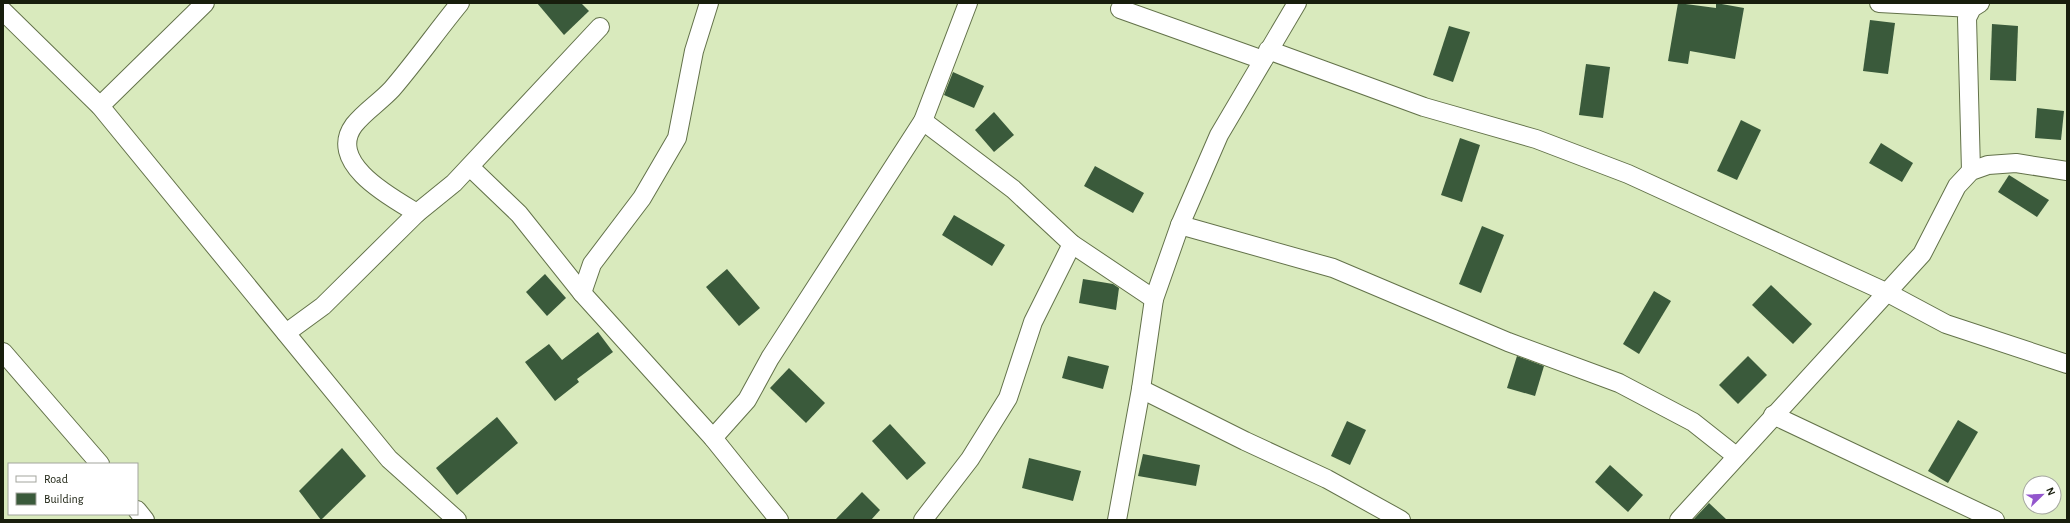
<svg xmlns="http://www.w3.org/2000/svg" width="2070" height="523" font-family="'Alegreya Sans',sans-serif">
  <style>
    .building { fill: #3a5a3b }
    .lines { fill: none; stroke-linecap: round; stroke-linejoin: round }
    .minor-casing { stroke: #63724a; stroke-width: 20 }
    .minor { stroke: #fff; stroke-width: 18 }
  </style>
  <rect width="100%" height="100%" fill="#d9eabd"/>
  <g class="building">
    <path d="M537,3h44l8,8 -25,24z"/>
    <path d="M1678,3l38,5v-5l28,5 -9,51 -45,-8 -2,13 -20,-3z"/>
    <path d="M1870,20l25,3 -7,51 -25,-3z"/>
    <path d="M1992,24l26,2 -2,55 -26,-1z"/>
    <path d="M1449,26l21,6 -17,50 -20,-7z"/>
    <path d="M1586,64l24,3 -7,51 -24,-3z"/>
    <path d="M953,72l31,14 -10,22 -30,-13z"/>
    <path d="M2037,108l27,3 -3,29 -26,-2z"/>
    <path d="M994,112l20,23 -20,17 -19,-22z"/>
    <path d="M1741,120l20,10 -24,50 -20,-9z"/>
    <path d="M1460,138l20,7 -18,57 -21,-7z"/>
    <path d="M1881,143l32,20 -11,19 -33,-19z"/>
    <path d="M1095,166l49,27 -11,20 -49,-27z"/>
    <path d="M2009,175l40,25 -12,17 -39,-25z"/>
    <path d="M954,215l51,30 -13,21 -50,-31z"/>
    <path d="M1482,226l22,9 -23,58 -22,-9z"/>
    <path d="M727,269l33,39 -21,18 -33,-39z"/>
    <path d="M545,274l21,24 -19,18 -21,-24z"/>
    <path d="M1083,279l30,5 6,4 -3,22 -37,-7z"/>
    <path d="M1771,285l41,39 -19,20 -41,-39z"/>
    <path d="M1654,291l17,10 -32,53 -16,-10z"/>
    <path d="M598,332l15,20 -36,27 2,3 -24,19 -30,-39 24,-18 13,16z"/>
    <path d="M1068,356l41,10 -6,23 -41,-11z"/>
    <path d="M1517,356l27,10 -9,30 -28,-8z"/>
    <path d="M1748,356l19,19 -29,29 -19,-19z"/>
    <path d="M789,368l36,35 -19,20 -36,-35z"/>
    <path d="M497,417l21,26 -61,52 -21,-27z"/>
    <path d="M1958,420l20,12 -30,51 -20,-12z"/>
    <path d="M1347,421l19,9 -16,35 -19,-9z"/>
    <path d="M890,424l36,39 -19,17 -35,-39z"/>
    <path d="M342,448l24,28 -45,44 -22,-29z"/>
    <path d="M1143,454l57,11 -4,21 -58,-10z"/>
    <path d="M1029,458l52,13 -8,30 -51,-13z"/>
    <path d="M1610,465l33,30 -15,17 -33,-30z"/>
    <path d="M862,492l18,18 -9,10h-36z"/>
    <path d="M1709,503l18,17h-34z"/>
  </g>
  <g class="lines">
    <g class="minor-casing">
      <g id="minor">
        <path d="M1879,3l93,5"/>
        <path d="M1120,9l143,51"/>
        <path d="M3,11l97,95 289,353 68,61"/>
        <path d="M1268,50l156,57 112,32 92,35 260,119 58,31 121,40"/>
        <path d="M100,106l105,-103"/>
        <path d="M923,121l90,68 59,55 82,55"/>
        <path d="M470,167l49,47 63,79 131,145 66,82"/>
        <path d="M1971,171l-4,-153 5,-10 8,-5"/>
        <path d="M417,213c-25,-15 -91,-50 -63,-88 11,-14 26,-23 38,-36 24,-28 45,-58 68,-86"/>
        <path d="M1180,225l153,43 175,74 111,41 74,39 43,34"/>
        <path d="M582,293l10,-29 50,-66 35,-60 17,-87 15,-48"/>
        <path d="M286,333l37,-27 94,-93 37,-30 146,-156"/>
        <path d="M3,352l97,112"/>
        <path d="M1141,389l104,52 82,38 74,41"/>
        <path d="M1773,415l222,105"/>
        <path d="M713,438l34,-38 23,-42 153,-237 45,-118"/>
        <path d="M137,510l8,10"/>
        <path d="M923,520l47,-61 38,-61 25,-76 39,-78"/>
        <path d="M1117,520l24,-131 13,-90 26,-74 39,-90 78,-132"/>
        <path d="M1679,520l243,-266 35,-68 14,-15 17,-6 28,-2 51,8"/>
      </g>
    </g>
    <use href="#minor" class="minor"/>
  </g>
  <rect width="2070" height="523" fill="none" stroke="#181e0d" stroke-width="8"/>
  <rect x="8" y="463" width="130" height="52" fill="#ffffff" stroke="#a3a59e"/>
  <rect x="16" y="476" width="20" height="6" fill="#ffffff" stroke="#a3a59e"/>
  <text x="44" y="483" font-size="12" fill="#181e0d">Road</text>
  <rect x="16" y="493" width="20" height="12" fill="#3a5a3b" stroke="#a3a59e"/>
  <text x="44" y="503" font-size="12" fill="#181e0d">Building</text>
  <g transform="translate(2042 495) rotate(67)"><circle r="19" fill="#ffffff" stroke="#a3a59e"/>
  <path d="M0-3L7 15L0 10L-7 15Z" fill="#9356cd"/>
  <text y="-6" font-size="11" font-weight="bold" text-anchor="middle" fill="#181e0d">N</text>
  </g>
</svg>
